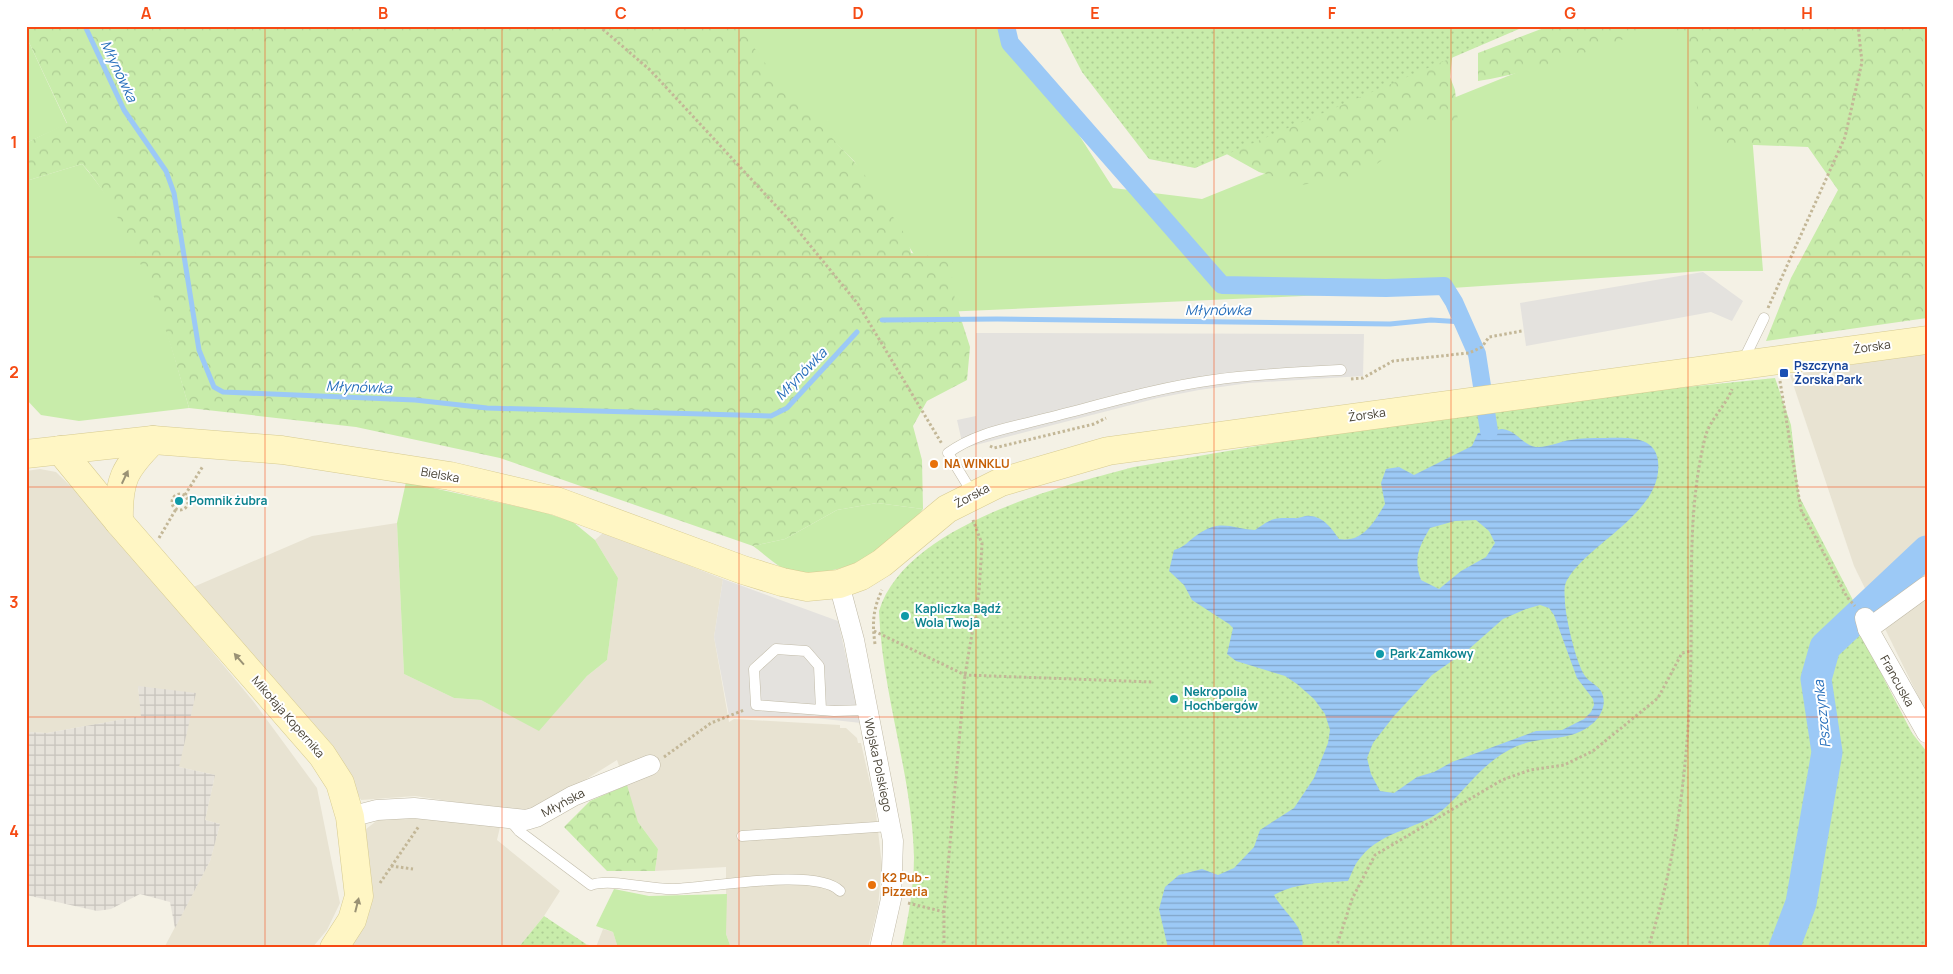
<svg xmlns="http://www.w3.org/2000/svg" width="1953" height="974" font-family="Manrope,sans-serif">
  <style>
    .residential { fill: #e8e3d2 }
    .industrial { fill: url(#industrial-grid) }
    .grass { fill: #c8ecaa }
    .forest { fill: url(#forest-crowns) }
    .park { fill: url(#park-dots) }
    .parking { fill: #e4e2de }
    .water { fill: url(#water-rules); fill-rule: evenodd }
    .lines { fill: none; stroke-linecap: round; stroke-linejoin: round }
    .stream { stroke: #9cc9f6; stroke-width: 5 }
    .canal { stroke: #9cc9f6; stroke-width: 18 }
    .river { stroke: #9cc9f6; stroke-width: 31 }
    .lane-casing { stroke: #c0baa7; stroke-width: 11 }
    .street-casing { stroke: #c0baa7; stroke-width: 21 }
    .secondary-casing { stroke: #d7cb91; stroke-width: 29 }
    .path { stroke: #c3b797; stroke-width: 3; stroke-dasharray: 2.5 2.5; stroke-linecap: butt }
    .lane { stroke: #fff; stroke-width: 10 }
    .street { stroke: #fff; stroke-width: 20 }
    .secondary { stroke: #fff6c4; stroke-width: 28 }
    .oneway { fill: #9a9275 }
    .grid { fill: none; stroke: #f64a13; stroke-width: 1; stroke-opacity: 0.55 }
    .transit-dot { fill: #1a4fb4; stroke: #fff; stroke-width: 2 }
    .food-dot { fill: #e8710a; stroke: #fff; stroke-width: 2 }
    .culture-dot { fill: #0f9aa8; stroke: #fff; stroke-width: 2 }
    .labels { text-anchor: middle; stroke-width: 4; stroke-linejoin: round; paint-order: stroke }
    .street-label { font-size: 12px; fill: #474134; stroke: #fff }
    .transit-label { font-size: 12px; font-weight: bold; fill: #164399; stroke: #fff; text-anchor: start }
    .food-label { font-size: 12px; font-weight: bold; fill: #c56008; stroke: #fff; text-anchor: start }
    .culture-label { font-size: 12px; font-weight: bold; fill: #0d838f; stroke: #fff; text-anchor: start }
    .water-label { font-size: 14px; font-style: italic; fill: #256ebb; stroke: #fff }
    .neatline { fill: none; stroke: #f64a13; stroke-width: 2 }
    .grid-label { font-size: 16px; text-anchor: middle; font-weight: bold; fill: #f64a13 }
  </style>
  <defs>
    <pattern id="industrial-grid" width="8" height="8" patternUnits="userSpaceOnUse" patternTransform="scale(1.25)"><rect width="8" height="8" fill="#e6e2da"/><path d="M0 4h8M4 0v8" fill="none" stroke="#c7c3bc"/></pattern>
    <pattern id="forest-crowns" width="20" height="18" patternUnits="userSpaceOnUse" patternTransform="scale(1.25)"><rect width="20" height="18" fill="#c8ecaa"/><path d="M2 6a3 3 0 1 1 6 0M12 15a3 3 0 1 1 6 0" fill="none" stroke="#adcc93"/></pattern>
    <pattern id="park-dots" width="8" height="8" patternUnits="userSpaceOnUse" patternTransform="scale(1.25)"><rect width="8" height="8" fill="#c8ecaa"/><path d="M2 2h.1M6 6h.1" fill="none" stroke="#adcc93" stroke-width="1.8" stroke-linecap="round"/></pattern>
    <pattern id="water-rules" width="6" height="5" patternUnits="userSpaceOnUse" patternTransform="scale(1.25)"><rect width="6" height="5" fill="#9cc9f6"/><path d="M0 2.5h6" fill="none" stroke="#81a5c8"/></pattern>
  </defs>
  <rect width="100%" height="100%" fill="#f4f1e5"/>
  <g class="residential">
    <path d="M1927,352v362l-73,-148 -64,-191z"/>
    <path d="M40,469l16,3 37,36 160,193 64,87 23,115 -13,27 -15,18h-148l46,-87 10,-37 -15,-4 10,-45 -36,-8 -41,-80 4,29 -95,17 -21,-1v-261z"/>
    <path d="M397,523l7,151 50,24 27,2 58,30 48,-54 20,-16 11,-82 -23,-38 9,-8 119,47 -9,58 15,85 5,-3 106,6v3h6l11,10 1,5h3l14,62 7,60 -4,42 -10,41h-137l-5,-14v-67l-71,4 3,-22 -20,-27 -21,-62 -80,50h-29l-93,-14 -54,4 -27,-46 -143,-166 121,-52z"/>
    <path d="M414,816l86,11 -3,13 63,51 -16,25 -26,32h-171l13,-15 10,-27 -4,-77 13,-10z"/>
    <path d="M603,929l10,3 5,16h-34l2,-4 10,3z"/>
  </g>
  <path class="industrial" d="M138,686l58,7 -17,74 36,8 -10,45 15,4 -5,19 -5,18 -35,67 -5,-26 -30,-8 -29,15 -14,2 -71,-16v-163l21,1 94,-17z"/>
  <g class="grass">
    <path d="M719,26h290l104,162 89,11 430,-173h82l36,84 13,161h-60l-310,21 -451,20 -18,-42 -70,-109z"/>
    <path d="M26,36l41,88 -41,19z"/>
    <path d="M82,164c59,67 83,159 107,244l-110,13 -38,-6 -15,-16v-218z"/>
    <path d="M406,482l140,31 27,9 22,18 23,38 -11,82 -20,16 -48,55 -58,-31 -27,-2 -50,-24 -7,-151z"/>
    <path d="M877,503l46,6c-28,36 -64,60 -109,64 -9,1 -23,1 -30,-4 -11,-6 -21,-16 -31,-23l32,-7 52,-29z"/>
    <path d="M614,889l35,7 78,-2 -1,40 5,14h-113l-5,-16 -17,-6z"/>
  </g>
  <g class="forest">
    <path d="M26,26h713l36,51 85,91 48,71 3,14 22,3 17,6 5,38 15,47 -3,33 -40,21 -14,25 9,34 1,49 -46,-6 -40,7 -52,29 -32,7 -253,-88 -144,-31 -167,-19c-18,-64 -36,-125 -68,-184 -12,-22 -22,-42 -39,-60l-56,17v-38l41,-20 -41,-87z"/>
    <path d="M1549,26h378v292l-161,23 25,-63 47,-88 -30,-43 -79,-3 -30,-15c-2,-25 -3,-75 -22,-94 -4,-4 -13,-6 -18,-8 -60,20 -118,44 -181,54v-28z"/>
    <path d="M1454,41l-4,36 5,13 3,32 -35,-3 -21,11 -21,31 -22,15 -58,9 -42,-13 -63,-35z"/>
    <path d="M627,785l11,37 20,27 -3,22h-48l-43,-44 26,-26z"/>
  </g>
  <g class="park">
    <path d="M1058,26h468l-331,142 -46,-9 -67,-87z"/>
    <path d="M1775,378l16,47 8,71 69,133 16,50 28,54 15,19v196h-1025c6,-30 12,-61 12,-91 -2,-83 -32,-163 -35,-246 26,-85 178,-124 255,-144l339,-58z"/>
    <path d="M544,916l42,28 -2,4h-66z"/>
  </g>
  <g class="parking">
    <path d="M1703,272l40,29 -11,20 -21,-9 -185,34 -6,-43z"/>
    <path d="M976,333l388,1 -1,42 -114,7 -50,7 -41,8 -190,49 -6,-5 -5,-22 19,-4z"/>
    <path d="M723,579l115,42 23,102 -45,-5 -87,-2 -15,-79z"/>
  </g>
  <path class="water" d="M1502,429c16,2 20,16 34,18 12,1 24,-6 35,-7 10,-2 21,-2 32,-2 20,0 52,-4 55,23 6,51 -69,81 -91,119 -4,7 -2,16 -2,23 1,16 11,60 20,73 6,8 15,9 18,20 3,10 -3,22 -11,28 -22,19 -49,11 -75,22 -32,14 -46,38 -71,61 -24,22 -64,23 -85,50 -6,6 -9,16 -13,24 -27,2 -50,1 -74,14 9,17 33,33 28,53h-134l-9,-39 6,-22 14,-12 23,-6 16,6 16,-7 20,-21 6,-17 34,-22 20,-30 14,-35 2,-13 -5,-16 -11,-15 -17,-15 -12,-8 -49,-15 -9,-7 6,-26 -4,-4 -37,-24 -8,-15 -15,-14 5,-21c11,-3 14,-9 23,-15 24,-17 34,-6 58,-5 19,-13 18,-12 39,-12 5,1 11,-3 16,-2 14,1 22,13 29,23 24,4 35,-17 46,-35l-4,-21 5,-14 13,-2 15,8 58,-29 6,-13zM1476,520l13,11 6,12 -9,14 -25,14 -22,18 -18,-9c-8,-22 -2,-33 9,-52l25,-7zM1540,605l9,3 5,7 23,63 16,21 1,6 -3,7 -7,7 -22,11 -26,1 -84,31 -18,10 -17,5 -23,16 -14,-2 -9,-17 -4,-16 6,-15 21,-27 38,-41 37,-26 34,-30 23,-10z"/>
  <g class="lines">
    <g class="stream">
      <path d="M85,26l39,84 42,61 8,22 25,157 15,37 9,5 192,8 72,8 284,8 16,-8 70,-76"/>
      <path d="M882,320l115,-1 393,5 41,-4 32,2"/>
    </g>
    <path class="canal" d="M1006,26l4,17 212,242 164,3 58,-2 10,16 23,52 12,77"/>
    <path class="river" d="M1784,948l17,-45 26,-151 -11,-73 9,-32 102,-96"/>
    <g class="lane-casing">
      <g id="lane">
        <path d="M1743,361l21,-43"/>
        <path d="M973,494l-25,-41c29,-21 62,-25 95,-34 57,-14 112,-31 170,-39 43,-6 86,-8 128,-10"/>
        <path d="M821,710l-2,-44 -13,-15 -30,-2 -22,20 2,36 78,6 32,-1"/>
        <path d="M509,819l10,12 72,54c20,-7 59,5 83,4 35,-1 142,-22 166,2"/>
        <path d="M742,836l149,-10"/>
      </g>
    </g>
    <g class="street-casing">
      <g id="street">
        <path d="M839,584l15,56 39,201 -2,58 -11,49"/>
        <path d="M1865,618l3,11 59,104"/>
        <path d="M1868,629l59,-43"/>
        <path d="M350,817l27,-7 37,-2 112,12 10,-3 37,-21 77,-31"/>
      </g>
    </g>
    <g class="secondary-casing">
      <g id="secondary">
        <path d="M60,450l59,72 203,233 18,28 10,34 9,79 -7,24 -18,28"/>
        <path d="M26,454l127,-14 129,10 168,26 106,25 187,69 39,12 25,5 32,-3 22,-8 21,-13 65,-54 54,-27 107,-31 819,-111"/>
        <path d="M119,522c-1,-42 5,-53 34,-82"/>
      </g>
    </g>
    <g class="path">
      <path d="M599,26l51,44 141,152 67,82 84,140"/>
      <path d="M1768,308l77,-171 17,-75 -4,-36"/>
      <path d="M1351,379l12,-1 30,-17 76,-8 13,-6 7,-10 33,-6"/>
      <path d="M1780,381l21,129 46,87 8,9"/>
      <path d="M990,446l4,2 100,-24 12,-6"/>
      <circle cx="180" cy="502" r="8"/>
      <path d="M185,495l18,-29"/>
      <path d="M159,538l17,-29"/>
      <path d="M874,631l91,44 188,7"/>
      <path d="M875,644c-3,-21 -2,-35 7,-54"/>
      <path d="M664,757l47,-34 33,-13"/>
      <path d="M391,866l22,3"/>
      <path d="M380,883l39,-57"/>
      <path d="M908,903l36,9"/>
      <path d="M536,948h7"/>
      <path d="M944,948v-36l21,-237 14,-83 3,-48 -9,-24"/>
      <path d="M1336,948l16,-49 23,-44 127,-75 28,-10 34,-5 29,-14 65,-53 24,-45 9,-2"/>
      <path d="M1648,948c31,-94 42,-200 43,-299 1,-70 -3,-142 14,-211 4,-18 21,-32 27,-49"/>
      <path d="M1920,948l7,-2"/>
    </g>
    <use href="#lane" class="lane"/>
    <use href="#street" class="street"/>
    <use href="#secondary" class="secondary"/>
  </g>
  <defs><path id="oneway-solid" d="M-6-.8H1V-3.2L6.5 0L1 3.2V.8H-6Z" transform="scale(1.25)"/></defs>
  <g class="oneway">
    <use href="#oneway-solid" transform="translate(125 477) rotate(-65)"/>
    <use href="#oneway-solid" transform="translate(239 659) rotate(-131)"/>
    <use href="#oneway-solid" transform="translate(357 905) rotate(-76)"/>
  </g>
  <path class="grid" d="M265,26v922M502,26v922M739,26v922M976,26v922M1214,26v922M1451,26v922M1688,26v922M26,257h1901M26,487h1901M26,717h1901"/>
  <rect class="transit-dot" x="1779" y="368" width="10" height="10" rx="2.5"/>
  <g class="food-dot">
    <circle cx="934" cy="464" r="5"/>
    <circle cx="872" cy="885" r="5"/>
  </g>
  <g class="culture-dot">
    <circle cx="179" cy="501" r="5"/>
    <circle cx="905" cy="616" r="5"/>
    <circle cx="1380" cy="654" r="5"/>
    <circle cx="1174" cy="699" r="5"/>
  </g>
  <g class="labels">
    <g class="street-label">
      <text transform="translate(1872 347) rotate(-8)" y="4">Żorska</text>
      <text transform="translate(1367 415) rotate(-8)" y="4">Żorska</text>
      <text transform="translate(440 475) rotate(10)" y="4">Bielska</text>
      <text transform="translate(972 496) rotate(-28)" y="4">Żorska</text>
      <text transform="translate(1897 681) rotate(61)" y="4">Francuska</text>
      <text transform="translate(288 717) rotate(49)" y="4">Mikołaja Kopernika</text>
      <text transform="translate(878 765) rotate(78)" y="4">Wojska Polskiego</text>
      <text transform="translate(563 803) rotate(-28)" y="4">Młyńska</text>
    </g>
    <g class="transit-label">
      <text x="1794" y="370">Pszczyna<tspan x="1794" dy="14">Żorska Park</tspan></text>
    </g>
    <g class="food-label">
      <text x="944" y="468">NA WINKLU</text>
      <text x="882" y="882">K2 Pub -<tspan x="882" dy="14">Pizzeria</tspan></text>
    </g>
    <g class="culture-label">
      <text x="189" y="505">Pomnik żubra</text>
      <text x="915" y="613">Kapliczka Bądź<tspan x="915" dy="14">Wola Twoja</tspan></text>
      <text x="1390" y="658">Park Zamkowy</text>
      <text x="1184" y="696">Nekropolia<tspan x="1184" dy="14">Hochbergów</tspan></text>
    </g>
    <g class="water-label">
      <text transform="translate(119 71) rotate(65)" y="5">Młynówka</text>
      <text x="1218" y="315">Młynówka</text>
      <text transform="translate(801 374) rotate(-46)" y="5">Młynówka</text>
      <text transform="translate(359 387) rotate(2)" y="5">Młynówka</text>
      <text transform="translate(1822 714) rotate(-96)" y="5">Pszczynka</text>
    </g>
  </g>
  <rect width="1953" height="974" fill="none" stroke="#ffffff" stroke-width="55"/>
  <rect x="28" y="28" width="1898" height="918" class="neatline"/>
  <g class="grid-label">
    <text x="146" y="19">A</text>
    <text x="383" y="19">B</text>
    <text x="621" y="19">C</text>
    <text x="858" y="19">D</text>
    <text x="1095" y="19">E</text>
    <text x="1332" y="19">F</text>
    <text x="1570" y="19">G</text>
    <text x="1807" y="19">H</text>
    <text x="14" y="148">1</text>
    <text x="14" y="378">2</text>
    <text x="14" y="608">3</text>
    <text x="14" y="837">4</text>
  </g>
</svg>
